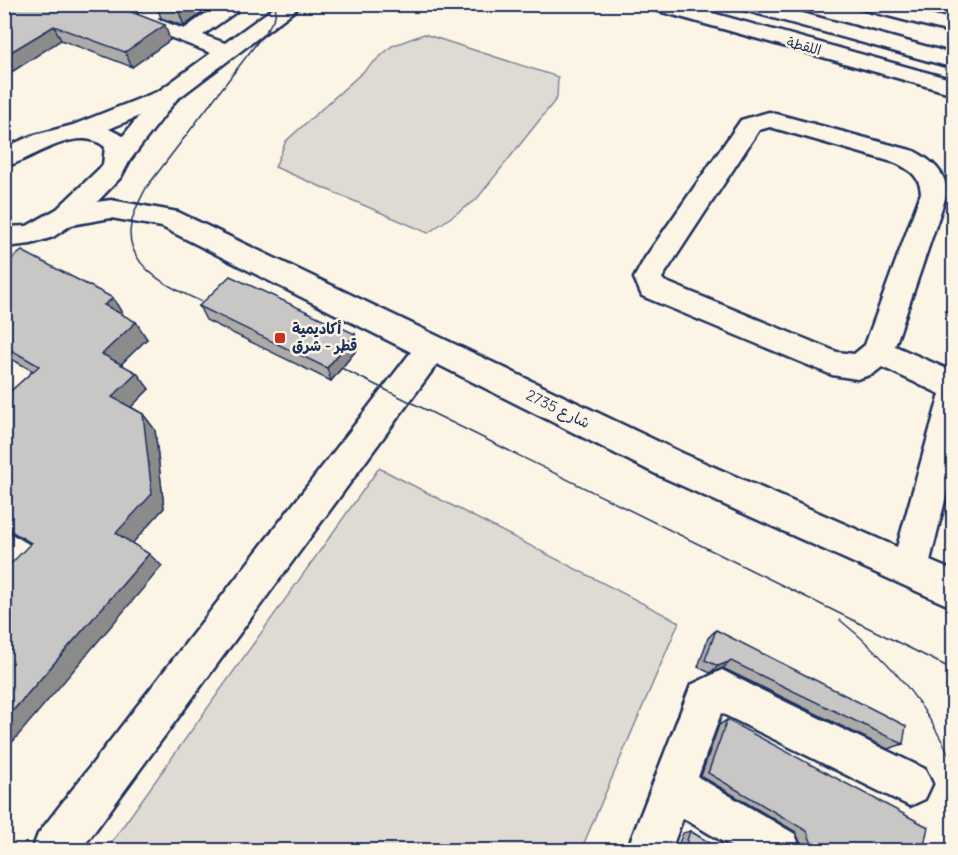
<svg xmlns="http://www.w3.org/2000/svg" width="958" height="855" font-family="Delius,'Playpen Sans Arabic',sans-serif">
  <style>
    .green { fill: #dfdbd4; stroke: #7d8599; stroke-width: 1.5 }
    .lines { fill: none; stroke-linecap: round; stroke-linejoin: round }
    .minor-casing { stroke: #1b2f5e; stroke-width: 5 }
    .major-casing { stroke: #1b2f5e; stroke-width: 5 }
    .minor { fill: #fcf5e5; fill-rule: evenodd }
    .major { fill: #fcf5e5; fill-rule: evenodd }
    .tram { stroke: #1b2f5e; stroke-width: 1.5 }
    .wall { fill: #acabaa; stroke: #1b2f5e; stroke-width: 1.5 }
    .shaded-wall { fill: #8c8b8b; stroke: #1b2f5e; stroke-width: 1.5 }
    .building { fill: #c8c7c6; stroke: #1b2f5e; stroke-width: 1.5 }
    .poi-dot { fill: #c8321e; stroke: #fcf5e5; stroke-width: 2 }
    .labels { text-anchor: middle; stroke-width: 5; stroke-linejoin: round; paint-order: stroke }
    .far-street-label { font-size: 14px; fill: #1b2f5e; stroke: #fcf5e5 }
    .poi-label { font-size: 15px; font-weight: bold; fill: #1b2f5e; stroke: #fcf5e5; text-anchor: start }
    .street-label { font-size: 15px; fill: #1b2f5e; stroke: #fcf5e5 }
  </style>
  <rect width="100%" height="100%" fill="#fcf5e5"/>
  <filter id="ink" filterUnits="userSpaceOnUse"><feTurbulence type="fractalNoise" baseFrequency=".0167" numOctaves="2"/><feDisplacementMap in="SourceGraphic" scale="12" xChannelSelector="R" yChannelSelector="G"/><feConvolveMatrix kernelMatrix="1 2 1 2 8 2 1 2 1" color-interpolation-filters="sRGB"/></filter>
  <g filter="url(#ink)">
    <g class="green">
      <path d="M424,34l134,43 -1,21 -81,102 -48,33 -153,-66 11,-26 106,-95z"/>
      <path d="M379,468l300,154 -98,228h-475z"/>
    </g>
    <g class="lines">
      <g class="minor-casing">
        <g id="minor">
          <path d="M151,4h24l-18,15 27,10 35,-25h20l-3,8 -33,23 22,8 54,-39h24l-127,96 -46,60 -9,17 -24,25 14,-2 67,12 504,241 215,94 43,-153 -58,-27 -9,7 -16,5 -25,-4 -190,-79 -8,-18 11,-20 96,-138 28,-8 145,39c17,9 32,21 33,42l-52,153 59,26v92l-24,97 24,10v37l-296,-133 -221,-111 -356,486h-49l6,-16 373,-482 -249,-125 -51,-9 -40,7 -18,12 -22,7 -27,3v-20l23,-1 30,-17 46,-44 2,-18c-28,-24 -73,13 -101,20v-19l27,-12 42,-11 86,-34 52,-38 -75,-29 -4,-4zM139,116l-16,20 -14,-7zM770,127l126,36c14,7 24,13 25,30l-56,152 -11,9 -17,-2 -173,-71 -2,-3 97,-148z"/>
          <path d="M645,4h35l274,76v14l-306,-86z"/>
          <path d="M722,670l35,18 168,81 7,15 -7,15 -15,7 -15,-7 -174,-86 -23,64 97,57 6,16h-64l-54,-32 -12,32h-44l64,-165z"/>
        </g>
      </g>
      <g class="major-casing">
        <g id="major">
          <path d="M734,4h35l185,50v14l-217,-60z"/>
          <path d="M854,4h37l63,16v13l-97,-25z"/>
        </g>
      </g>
      <use href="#minor" class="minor"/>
      <use href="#major" class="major"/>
      <g class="tram">
        <path d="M218,309c-31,-14 -89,-34 -88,-77 1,-16 9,-30 16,-44l123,-161 6,-11 1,-12"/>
        <path d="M327,361l627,309"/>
        <path d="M840,620c51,41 88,86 114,146"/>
      </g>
    </g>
    <g class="wall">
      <path d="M4,4l132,10 34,26 -38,27 -71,-27z"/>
      <path d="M156,4h58l-30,22 -23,-8z"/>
      <path d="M4,265l120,51 23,23 -26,25 28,25 -18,18 12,7 12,16 9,78 -32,35 30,23 -132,-22 -26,-15v-132l29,-26 -29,-16z"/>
      <path d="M199,306l156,28 3,14 -27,33 -125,-61z"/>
      <path d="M716,630l187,114 -15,5 -165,-81 -13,5 -12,-6 10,-29z"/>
      <path d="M727,720l196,130h-120l-7,-18 -95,-56 18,-51z"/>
      <path d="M690,831l31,19h-45l7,-17z"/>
    </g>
    <g class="shaded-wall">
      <path d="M125,4h22l-16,14 -7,-11z"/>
      <path d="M189,4h25l-30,22 -5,-14z"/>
      <path d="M165,25l5,15 -38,27 -7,-15z"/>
      <path d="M54,26l7,14 -57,37v-21z"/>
      <path d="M113,298l11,18 -20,-11z"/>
      <path d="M136,322l11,17 -33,32 -12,-17z"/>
      <path d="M355,334l3,14 -27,33 -4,-13z"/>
      <path d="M137,373l12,16 -24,24 -13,-16z"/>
      <path d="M143,414l12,16 9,78 -34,38 -14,-13z"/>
      <path d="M149,554l13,12 -158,186v-31z"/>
      <path d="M731,661l-8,7 -13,5 8,-7z"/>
    </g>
    <g class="building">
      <path d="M4,4h121l-1,3 5,4 36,14 -40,27 -71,-26 -50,30z"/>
      <path d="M158,4h31l-10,8z"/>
      <path d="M22,251l91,47 -9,7 32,17 -34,32 35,19 -25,24 31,17 9,80 -36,39 33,21 -145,167v-150l27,-28 -27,-16v-130l35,-31 -35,-20v-81z"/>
      <path d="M230,276l125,58 -28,34 -128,-62z"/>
      <path d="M716,630l190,96 -3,18 -172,-83 -13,5 -13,-6z"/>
      <path d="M727,720l201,107 -5,23h-107l-2,-1 -7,-18 -99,-58z"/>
      <path d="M690,831l31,19h-37z"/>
    </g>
  </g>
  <rect class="poi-dot" x="274" y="332" width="12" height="12" rx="3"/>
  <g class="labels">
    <g class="far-street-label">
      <text transform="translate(804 46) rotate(15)" y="5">اللقطة</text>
    </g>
    <g class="poi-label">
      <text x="292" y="334">أكاديمية<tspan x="292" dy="17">قطر - شرق</tspan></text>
    </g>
    <g class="street-label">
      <text transform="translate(558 409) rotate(26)" y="5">شارع 2735</text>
    </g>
  </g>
  <rect width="958" height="855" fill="none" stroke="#fcf5e5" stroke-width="24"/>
  <rect x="12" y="12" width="934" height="831" fill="none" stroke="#1b2f5e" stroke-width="2" filter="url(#ink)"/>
</svg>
